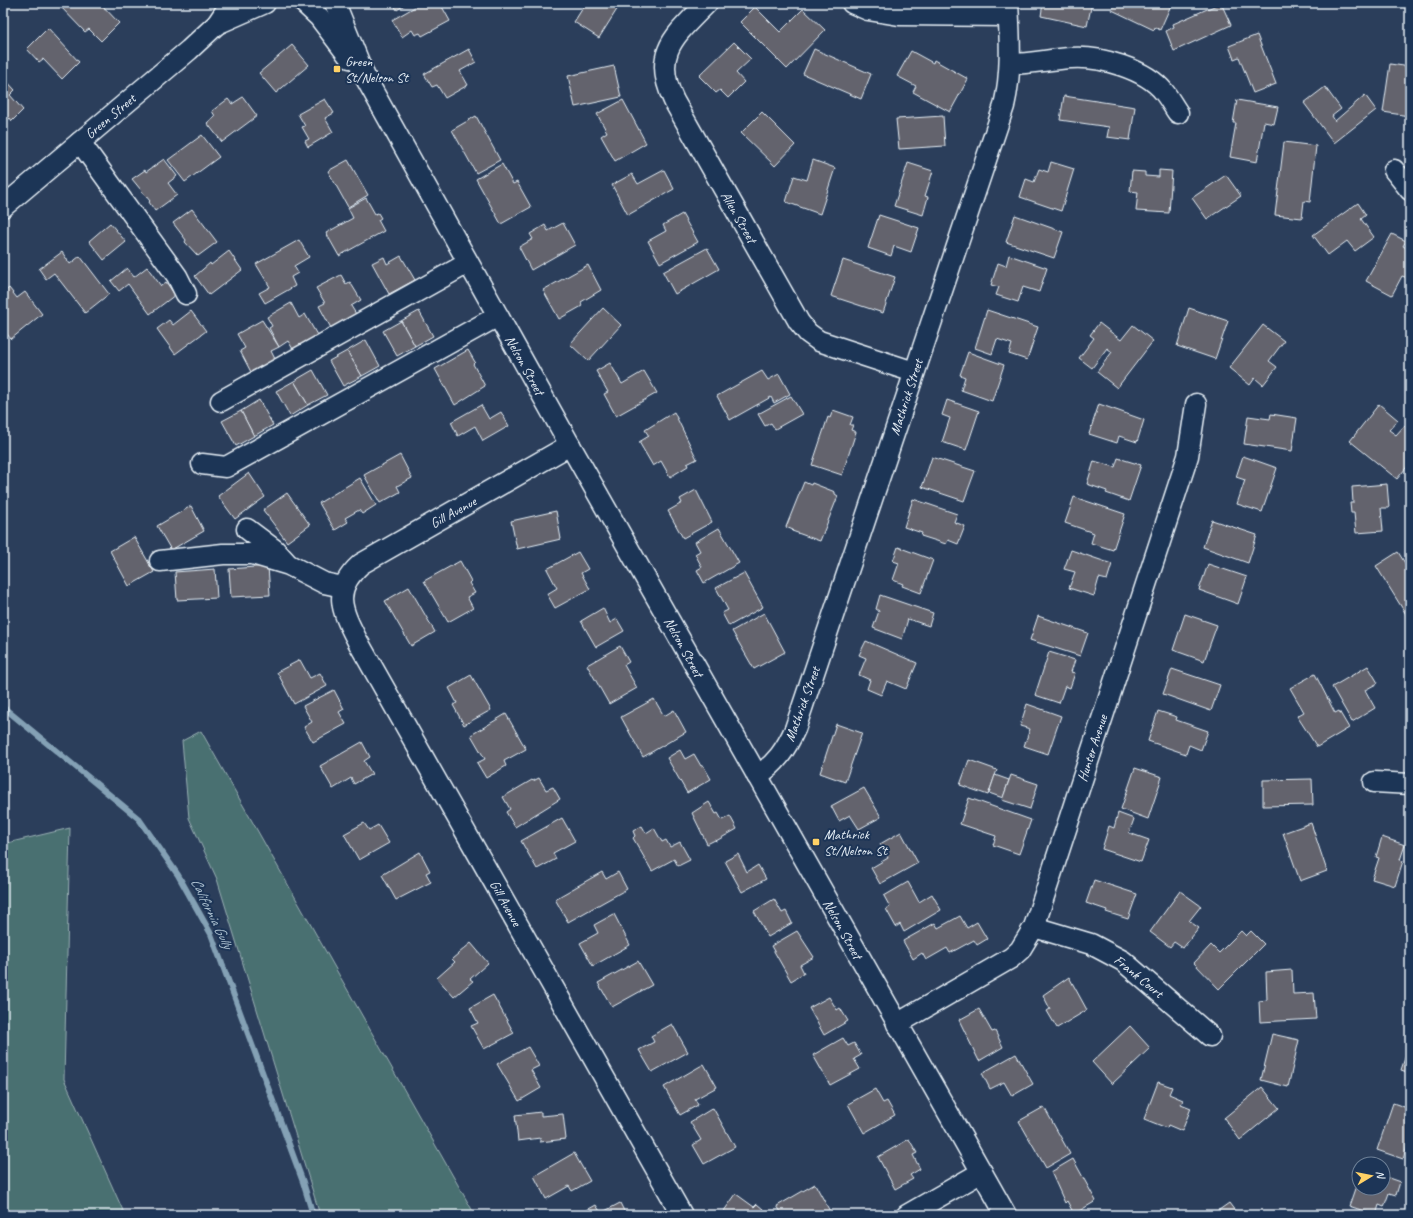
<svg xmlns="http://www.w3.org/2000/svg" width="1413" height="1218" font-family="Caveat,sans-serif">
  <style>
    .green { fill: #4a6f71; stroke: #99b0b4 }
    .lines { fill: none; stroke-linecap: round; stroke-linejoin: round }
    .stream { stroke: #84a1b5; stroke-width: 6 }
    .building { fill: #63636d; stroke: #e8f1f8 }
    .minor-casing { stroke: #e8f1f8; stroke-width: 23 }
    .minor { stroke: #1d3557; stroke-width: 20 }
    .poi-dot { fill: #ffd166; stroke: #1d3557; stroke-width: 1.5 }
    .labels { text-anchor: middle; stroke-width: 4; stroke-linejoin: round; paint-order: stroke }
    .poi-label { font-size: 14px; fill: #e8f1f8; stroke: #1d3557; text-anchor: start }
    .street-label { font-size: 14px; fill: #e8f1f8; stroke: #1d3557 }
    .water-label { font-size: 15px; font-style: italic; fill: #aec2d1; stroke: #1d3557 }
  </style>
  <rect width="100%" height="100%" fill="#2b3e5b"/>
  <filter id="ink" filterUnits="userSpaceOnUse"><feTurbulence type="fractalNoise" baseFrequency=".025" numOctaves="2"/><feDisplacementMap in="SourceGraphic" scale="8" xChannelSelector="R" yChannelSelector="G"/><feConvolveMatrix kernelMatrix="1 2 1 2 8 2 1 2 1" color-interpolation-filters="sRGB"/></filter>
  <g filter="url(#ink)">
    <g class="green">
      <path d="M201,731l274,484h-155l-103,-336 -28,-61 -7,-77z"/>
      <path d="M70,828l-6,251 61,136h-122v-371z"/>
    </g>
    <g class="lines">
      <path class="stream" d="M3,707l136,112 39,56 33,59 92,248 10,33"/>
    </g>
    <g class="building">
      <path d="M59,3h41l19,20 -18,18 -12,-12 -4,3 -27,-28z"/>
      <path d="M393,3h14l-10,7z"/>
      <path d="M422,3h18l10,18 -28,15 -2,-3 -5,2 -3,-5 -10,7 -10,-17z"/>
      <path d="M586,3h35l-22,35 -25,-16z"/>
      <path d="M1043,3h49l-5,23 -46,-10z"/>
      <path d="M1115,3h57l-12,27 -5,-3 -1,3 -42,-20z"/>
      <path d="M1221,3l10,22 -57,26 -8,-20 8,-4 -1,-3z"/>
      <path d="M755,7l25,25 23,-23 22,21 -38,39 -47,-47z"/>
      <path d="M48,28l31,34 -17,17 -19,-20 -4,3 -12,-13z"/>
      <path d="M1257,35l19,49 -23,9 -14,-36 -5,2 -5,-13z"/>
      <path d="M734,42l17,17 -15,14 8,9 -16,16 -8,-8 -4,3 -17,-17z"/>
      <path d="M292,45l17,20 -33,28 -17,-20z"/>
      <path d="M469,49l7,13 -16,9 8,14 -23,13 -8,-13 -5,2 -8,-13z"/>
      <path d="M814,49l57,25 -10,25 -58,-25z"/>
      <path d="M911,51l22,12 1,-3 34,19 -18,33 -37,-20 3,-6 -19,-10z"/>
      <path d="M1390,64l20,3 -1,49 -26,-4z"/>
      <path d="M614,66l7,31 -46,10 -7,-31z"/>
      <path d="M3,77l12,13 -5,5 13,15 -11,11 -2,-3 -7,6z"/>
      <path d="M1325,87l16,22 -9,7 3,5 30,-26 11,15 -42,33 -30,-40z"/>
      <path d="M1064,96l71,11 -5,33 -23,-3 2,-10 -49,-7z"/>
      <path d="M243,97l14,19 -35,26 -15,-19 8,-7 -3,-5 16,-12 4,5z"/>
      <path d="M325,99l9,14 -9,5 8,14 -25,15 -3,-6 4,-2 -7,-12 3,-1 -7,-12z"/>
      <path d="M623,100l23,43 -31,18 -14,-25 6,-4 -10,-18z"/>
      <path d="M1237,100l41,7 -4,17 -10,-2 -7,40 -27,-5 6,-34h-3z"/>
      <path d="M762,112l33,33 -20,21 -34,-33z"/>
      <path d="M476,116l24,44 -24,13 -24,-43z"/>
      <path d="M943,116l2,30 -46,3 -3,-30z"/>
      <path d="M202,135l17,22 -34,25 -17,-22z"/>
      <path d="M1284,142l32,4 -6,56 -6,-1 -2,17 -27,-3z"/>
      <path d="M164,159l13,17 -9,7 9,12 -22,16 -6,-9 1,-1 -18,-22 13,-9 1,2z"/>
      <path d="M348,160l20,35 -20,12 -20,-36z"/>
      <path d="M813,160l22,8 -15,46 -34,-12 8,-26 13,4z"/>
      <path d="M1051,162l23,7 -13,42 -41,-14 6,-18 8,3 5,-13 9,3z"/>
      <path d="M908,163l25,8 -8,25 3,1 -5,18 -29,-9z"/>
      <path d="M502,164l11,20 4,-2 14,25 -30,17 -25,-45z"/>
      <path d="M664,170l10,19 -46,26 -16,-30 20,-11 6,10z"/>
      <path d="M1159,170l13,1 -3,42 -33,-2 2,-19 -8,-1 2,-20 13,1v4l14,1z"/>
      <path d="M1226,175l15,21 -34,23 -15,-21z"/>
      <path d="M366,198l9,16 3,-1 3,5 -3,2 6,11 -45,25 -13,-23 27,-15 -5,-10z"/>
      <path d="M1358,203l8,12 -5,4 13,18 -19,14 -8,-10 -19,14 -15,-20z"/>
      <path d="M192,209l25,33 -19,14 -13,-14 1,-2 -13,-17z"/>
      <path d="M682,214l16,28 -38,21 -12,-22 18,-10 -3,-6z"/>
      <path d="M879,215l40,13 -8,24 -17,-6 -3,10 -23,-8z"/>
      <path d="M1015,215l48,17 -9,26 -48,-16z"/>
      <path d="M110,223l16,19 -22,18 -15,-19z"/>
      <path d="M563,223l12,22 -44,25 -12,-23 14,-8 -3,-5 15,-9 3,6z"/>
      <path d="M1392,234l14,7 -3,5 7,4v29l-8,-3 -10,19 -26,-14z"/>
      <path d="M299,240l10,17 -15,9 4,7 -7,4 4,9 -30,17 -6,-10 11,-6 -14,-23z"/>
      <path d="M707,248l12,21 -44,25 -12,-22z"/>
      <path d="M229,251l13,19 -33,25 -14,-19 15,-13 1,2z"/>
      <path d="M62,252l8,12 10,-8 29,38 -24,19 -31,-40 -8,6 -7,-10z"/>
      <path d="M1009,255l38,13 -8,24 -16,-5 -5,15 -22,-7 3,-8 -8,-2 7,-22 8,3z"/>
      <path d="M401,256l14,24 -26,14 -17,-31 12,-6 3,7z"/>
      <path d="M843,260l52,17 -12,36 -52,-17z"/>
      <path d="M588,265l13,25 -20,12 1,4 -23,13 -16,-29z"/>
      <path d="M147,267l14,19 5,-4 9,13 -25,19 -22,-30 -9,7 -8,-10 16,-13 7,9z"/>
      <path d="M341,275l5,9 4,-2 11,18 -10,6 5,8 -8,5 1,2 -18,7 -12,-22 6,-3 -9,-15z"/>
      <path d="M9,288l8,10 8,-6 17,22 -31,25 -8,-10v-36z"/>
      <path d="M291,303l8,15 6,-4 12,21 -8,5 2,2 -9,5 -2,-2 -7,4 -5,-8 -9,6 -10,-19 3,-2 -5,-9z"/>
      <path d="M603,308l18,17 -33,36 -18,-17z"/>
      <path d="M1189,308l39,13 -13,38 -38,-13z"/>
      <path d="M987,310l51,17 -11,33 -18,-6 3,-10 -15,-5 -5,15 -17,-6z"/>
      <path d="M191,311l15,20 -31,23 -18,-25 12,-9 4,5z"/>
      <path d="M419,311l14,25 -18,10 -14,-25z"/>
      <path d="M262,320l17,27 -8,4 4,8 -7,4 2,3 -10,5 -1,-3 -8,4 -11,-21 5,-3 -8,-14z"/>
      <path d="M401,321l14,25 -18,10 -14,-25z"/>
      <path d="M1099,323l22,17 12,-15 20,16 -36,47 -20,-16 15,-20 -5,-4 -15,20 -13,-10 15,-20 -4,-3z"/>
      <path d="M1263,325l21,16 -15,20 8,6 -14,18 -8,-7 -5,7 -21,-17z"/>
      <path d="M366,340l14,26 -18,10 -15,-25z"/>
      <path d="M468,350l7,12 -2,2 12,22 -30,19 -20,-36z"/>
      <path d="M347,351l15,25 -19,10 -14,-25z"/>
      <path d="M968,352l36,13 -12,36 -31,-11 4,-13 -5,-2z"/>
      <path d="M610,363l12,21 22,-13 13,22 -41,23 -12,-22 4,-2 -12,-21z"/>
      <path d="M313,370l14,25 -19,10 -14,-24z"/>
      <path d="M762,371l6,9 11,-6 11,20 -16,9 -3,-6 -41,23 -13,-24z"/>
      <path d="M294,381l14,24 -18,11 -14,-25z"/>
      <path d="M791,396l11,18 -27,15 -4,-6 -6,3 -7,-12z"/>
      <path d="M259,400l14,25 -19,11 -13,-25z"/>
      <path d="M947,400l32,11 -13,39 -24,-8 8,-24 -8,-3z"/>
      <path d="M1099,404l45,16 -7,22 -18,-6 -2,7 -28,-9z"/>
      <path d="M1379,404l19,16 -9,10 7,5 9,-10 5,4v34l-13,16 -47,-38z"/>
      <path d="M481,405l8,14 12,-7 8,14 -26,15 -8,-15 -17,10 -7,-14z"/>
      <path d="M833,410l20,7 -3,8h3l-2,5 5,2 -14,43 -30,-10 16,-48 2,1z"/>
      <path d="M241,411l13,25 -18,10 -14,-25z"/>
      <path d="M674,412l23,47 -10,5 1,2 -18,11 -9,-16 -8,5 -14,-24 10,-6 -4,-6z"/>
      <path d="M1271,414l26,4 -5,33 -48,-7 4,-28 22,3z"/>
      <path d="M400,455l12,23 -15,8 3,6 -20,11 -16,-28z"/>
      <path d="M1243,456l34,12 -15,44 -25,-8 8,-24 -9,-3z"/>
      <path d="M932,457l43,14 -11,30 -42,-14z"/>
      <path d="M1118,458l23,7 -12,36 -23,-8 1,-2 -20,-7 7,-23 21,6z"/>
      <path d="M249,473l16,24 -30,22 -17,-23z"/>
      <path d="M360,478l16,27 -14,9 -3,-4 -14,8 3,4 -13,8 -16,-27z"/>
      <path d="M804,482l7,3 1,-2 23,9v2l3,2 -18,45 -28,-10 1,-1 -7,-3z"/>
      <path d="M1387,484l2,24h-8l2,23 -27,2 -2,-20h-3l-1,-10h3l-1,-16z"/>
      <path d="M696,490l16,32 -29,16 -15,-27 14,-8 -2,-4z"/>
      <path d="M287,493l23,32 -23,17 -24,-32z"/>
      <path d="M1074,497l51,17 -12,36 -22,-7 3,-10 -29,-10z"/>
      <path d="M913,499l44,15 -3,8 11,4 -7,18 -10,-4 -2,4 -25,-8 1,-3 -18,-6z"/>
      <path d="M191,506l13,25 -33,19 -14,-24z"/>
      <path d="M556,511l5,28 -44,10 -6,-28z"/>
      <path d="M1212,520l45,15 -9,28 -45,-16z"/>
      <path d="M719,528l20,35 -35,20 -7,-13 5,-3 -7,-13 5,-3 -5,-9z"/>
      <path d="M134,537l20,35 -25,14 -19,-35z"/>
      <path d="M898,547l35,13 -12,33 -19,-7 1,-2 -10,-4 6,-17 -6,-2z"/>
      <path d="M1071,550l41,14 -5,16 -8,-2 -5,18 -25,-8 6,-16 -11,-3z"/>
      <path d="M578,552l10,17 -7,4 9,16 -35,19 -8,-14 10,-6 -10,-19z"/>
      <path d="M1398,552l12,19 -1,48 -33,-53z"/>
      <path d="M460,561l11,20 -2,2 6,10 -8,4 6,11 -25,14 -24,-41z"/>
      <path d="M1208,564l39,13 -9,27 -39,-14z"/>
      <path d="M268,566l2,29 -39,2 -2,-28z"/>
      <path d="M215,569l2,29 -40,2 -2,-28z"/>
      <path d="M744,573l19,34 -34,19 -7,-13 6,-3 -12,-22z"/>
      <path d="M409,587l26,45 -24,14 -26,-45z"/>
      <path d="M880,595l53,18 -4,13 -21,-7 -6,20 -29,-11 6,-17 -3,-2z"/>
      <path d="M603,608l7,15 7,-4 7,12 -28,16 -15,-26z"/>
      <path d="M764,613l21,39 -31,17 -22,-38z"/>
      <path d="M1185,614l32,11 -13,36 -31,-11z"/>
      <path d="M1038,616l50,17 -8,23 -50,-16z"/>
      <path d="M866,641l51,22 -11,26 -19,-8 -6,14 -14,-6 3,-9 -11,-5 7,-17 -7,-3z"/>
      <path d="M620,646l9,16 -5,3 13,23 -28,16 -22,-39z"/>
      <path d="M1049,652l26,8 -4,12 4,1 -5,15 -5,-2 -6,17 -24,-8z"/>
      <path d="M300,660l10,18 10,-5 7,13 -33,18 -17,-32z"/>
      <path d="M1368,666l10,17 -13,7 10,18 -23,14 -20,-35z"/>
      <path d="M1172,669l48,16 -9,26 -48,-17z"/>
      <path d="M1315,674l20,39 4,-2 10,17 -32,19 -20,-31 7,-4 -14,-24z"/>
      <path d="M471,675l20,35 -27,15 -11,-20 4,-2 -8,-15z"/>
      <path d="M1406,689h4v50h-3z"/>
      <path d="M334,690l10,19 -5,3 7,12 -33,18 -9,-15 8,-5 -9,-16z"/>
      <path d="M654,699l10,17 10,-6 12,22 -43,25 -22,-40z"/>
      <path d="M1027,704l34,12 -13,38 -24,-8 6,-17 -10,-3z"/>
      <path d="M1158,711l19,6 -1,3 32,11 -7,19 -12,-5 -3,9 -38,-13z"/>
      <path d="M506,714l20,35 -22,12 2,5 -20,12 -9,-15 8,-4 -14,-24z"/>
      <path d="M836,724l26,9 -17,49 -25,-9z"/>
      <path d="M362,742l8,15 -6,4 8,13 -18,10 -3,-6 -18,11 -13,-23z"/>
      <path d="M680,750l5,9 9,-5 7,12 2,-1 8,14 -24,14 -20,-35z"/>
      <path d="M969,760l28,10 -9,25 -28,-10z"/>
      <path d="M1135,768l27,9 -14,42 -27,-10z"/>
      <path d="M995,775l14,5 -6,18 -14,-5z"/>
      <path d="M1011,775l27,9 -8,25 -28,-9z"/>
      <path d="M539,778l7,12 7,-3 7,12 -45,28 -9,-15 4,-3 -7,-12 29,-17 1,1z"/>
      <path d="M1312,779l1,26 -50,1v-26z"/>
      <path d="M864,788l17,29 -22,12 -9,-14 -11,6 -8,-15z"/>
      <path d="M969,798l62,22 -12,34 -26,-9 3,-9 -36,-12z"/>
      <path d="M709,802l7,12 2,-1 4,7 8,-4 7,13 -21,12 -1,-1 -8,4 -15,-31z"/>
      <path d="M1118,813l16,6 -5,14 20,7 -8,22 -39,-13 7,-23 5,2z"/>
      <path d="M562,818l13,23 -22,12 3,6 -19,10 -16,-28z"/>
      <path d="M364,823l5,7 9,-5 11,18 -30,17 -15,-26z"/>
      <path d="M1311,823l16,48 -27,10 -17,-48z"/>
      <path d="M642,826l4,7 8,-5 8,14 4,-2 4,7 10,-5 10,18 -12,6 -4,-7 -22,12 -19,-33 2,-2 -2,-5z"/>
      <path d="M901,832l17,31 -38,21 -9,-16 17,-10 -8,-14z"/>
      <path d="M1382,837l23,8 -5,15 3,1 -8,25 -23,-7 7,-21 -3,-1z"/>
      <path d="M420,852l10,19 -4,2 5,9 -35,18 -14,-25z"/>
      <path d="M738,854l9,18 11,-7 8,14 -24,13 -17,-31z"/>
      <path d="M602,872l4,7 12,-7 9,17 -59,33 -13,-23z"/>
      <path d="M1094,880l43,14 -9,25 -22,-7 1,-2 -21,-7z"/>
      <path d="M908,882l11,20 13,-8 9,16 -37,22 -4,-8 -4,3 -10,-18 4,-2 -6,-11z"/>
      <path d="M1180,891l21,15 -12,15 10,7 -16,20 -9,-6 -4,5 -20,-15z"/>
      <path d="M774,899l8,14 4,-2 6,12 -24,14 -14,-26z"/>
      <path d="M614,914l16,31 -37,21 -13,-23 18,-10 -4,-8z"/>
      <path d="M960,916l7,12 10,-6 10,17 -10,6 -3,-5 -24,13 -3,-5 -21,12 -4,-7 -9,6 -10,-18 32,-18 3,5z"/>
      <path d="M797,931l17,26 -14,8 4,8 -13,8 -20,-35z"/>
      <path d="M1241,931l5,5 5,-5 13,13 -45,45 -25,-26 17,-18 8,8z"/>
      <path d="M471,943l17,20 -18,16 3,2 -19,16 -17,-19 18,-16 -3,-3z"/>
      <path d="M638,961l14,24 -40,22 -14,-24z"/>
      <path d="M1292,970l1,24 21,-1 2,26 -56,3 -1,-21 8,-1 -1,-28z"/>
      <path d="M1069,977l18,33 -30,18 -10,-17 3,-2 -7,-14z"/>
      <path d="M493,995l21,38 -30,16 -13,-23 7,-3 -8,-15z"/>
      <path d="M829,997l8,13 3,-2 8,13 -24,14 -15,-27z"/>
      <path d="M979,1009l13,23 3,-1 8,16 -24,14 -20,-41z"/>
      <path d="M672,1024l16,28 -36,20 -13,-22 15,-8 -3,-6z"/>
      <path d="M1130,1026l20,22 -38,36 -20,-22z"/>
      <path d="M1272,1034l27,6 -11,47 -27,-7z"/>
      <path d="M843,1038l5,8 6,-3 7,12 -7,4 6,10 -30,16 -17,-30z"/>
      <path d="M1410,1043v30l-9,-3z"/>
      <path d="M528,1047l11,19 -8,4 10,18 -22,13 -22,-37z"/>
      <path d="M1016,1054l17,30 -21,12 -8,-14 -14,7 -8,-16z"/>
      <path d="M704,1064l13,23 -22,12 3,6 -18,10 -16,-28z"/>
      <path d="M1158,1082l14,5 -3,7 14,6 -2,4 10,4 -9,23 -14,-6 -1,3 -23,-9z"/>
      <path d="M1262,1087l17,21 -39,32 -16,-22z"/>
      <path d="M875,1089l8,14 4,-2 8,14 -31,18 -16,-29z"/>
      <path d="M1393,1103l17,6v28l-7,22 -26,-9z"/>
      <path d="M1044,1107l26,47 -24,14 -27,-47z"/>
      <path d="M713,1108l22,39 -31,17 -11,-19 8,-5 -11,-18z"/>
      <path d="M541,1112v4l22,-2 3,25 -26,3v-4l-22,3 -3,-26z"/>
      <path d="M909,1139l8,14 -4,2 7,14 -10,6 3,4 -18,10 -17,-32z"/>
      <path d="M574,1153l16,28 -18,10 -3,-5 -23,13 -12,-23z"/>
      <path d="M1073,1159l23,42 -22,13 -7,-13 -2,2 -14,-31z"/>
      <path d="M1383,1176l17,6 -4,13 -7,-2 -5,14 -5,-2 -3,10 -27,-9 10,-29v11h24z"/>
      <path d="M815,1184l17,31h-49l-6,-9z"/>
      <path d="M736,1194l18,13 3,-3 13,11h-49z"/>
      <path d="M620,1203l6,12h-48l18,-10 5,8z"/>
      <path d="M1229,1203l9,12h-26z"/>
    </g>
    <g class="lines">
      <g class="minor-casing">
        <g id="minor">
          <path d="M304,3l15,14 31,41"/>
          <path d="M335,3l30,74 205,368 436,770"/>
          <path d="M707,3c-32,33 -56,50 -33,98l125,221 9,11 11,8 95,31"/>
          <path d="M852,3l16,7 31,5 109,1"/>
          <path d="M217,24l48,-21"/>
          <path d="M1010,64c21,0 41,-5 61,-6 29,-2 75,11 93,34 5,6 9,14 14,21"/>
          <path d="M80,142l97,134 9,18"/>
          <path d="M1394,170l16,20"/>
          <path d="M3,207l186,-157 28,-26 14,-21"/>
          <path d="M221,401l247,-138"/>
          <path d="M570,445l-209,119c-29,26 -20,45 -4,76l325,575"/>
          <path d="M202,464l24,3 272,-151"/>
          <path d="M247,529l28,21 11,12"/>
          <path d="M160,561l63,-7h29l37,11 35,18 19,4"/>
          <path d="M757,776c19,-12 29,-27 38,-47l209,-623c8,-34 6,-68 4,-103"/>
          <path d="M1374,782l36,2"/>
          <path d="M1034,927l57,17 32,17 87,75"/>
          <path d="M897,1024l114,-66 9,-8 14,-23 154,-471 8,-52"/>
          <path d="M907,1215l75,-43"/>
        </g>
      </g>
      <use href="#minor" class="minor"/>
    </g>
  </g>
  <g class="poi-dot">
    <rect x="333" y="65" width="8" height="8" rx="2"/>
    <rect x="812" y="838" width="8" height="8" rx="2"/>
  </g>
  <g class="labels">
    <g class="poi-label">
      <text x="345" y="66">Green<tspan x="345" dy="16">St/Nelson St</tspan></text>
      <text x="824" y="839">Mathrick<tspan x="824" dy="16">St/Nelson St</tspan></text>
    </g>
    <g class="street-label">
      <text transform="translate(110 116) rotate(-40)" y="5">Green Street</text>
      <text transform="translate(739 217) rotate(60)" y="5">Allen Street</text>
      <text transform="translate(525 365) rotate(61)" y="5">Nelson Street</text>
      <text transform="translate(906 397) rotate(-72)" y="5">Mathrick Street</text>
      <text transform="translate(453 512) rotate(-29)" y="5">Gill Avenue</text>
      <text transform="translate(684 647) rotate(61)" y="5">Nelson Street</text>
      <text transform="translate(802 704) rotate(-70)" y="5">Mathrick Street</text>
      <text transform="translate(1092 748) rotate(-72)" y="5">Hunter Avenue</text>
      <text transform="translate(506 903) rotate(61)" y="5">Gill Avenue</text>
      <text transform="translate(843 929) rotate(61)" y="5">Nelson Street</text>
      <text transform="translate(1139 976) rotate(39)" y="5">Frank Court</text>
    </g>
    <g class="water-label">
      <text transform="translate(212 913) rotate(64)" y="5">California Gully</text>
    </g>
  </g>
  <rect width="1413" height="1218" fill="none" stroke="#1d3557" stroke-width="16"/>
  <rect x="8" y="8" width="1397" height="1202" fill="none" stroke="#e8f1f8" stroke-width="1.5" filter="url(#ink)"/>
  <g transform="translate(1371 1176) rotate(80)"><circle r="19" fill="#1d3557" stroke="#6e8097"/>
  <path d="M0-3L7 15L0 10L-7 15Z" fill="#ffd166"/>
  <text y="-6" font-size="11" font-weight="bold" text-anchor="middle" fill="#e8f1f8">N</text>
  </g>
</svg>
